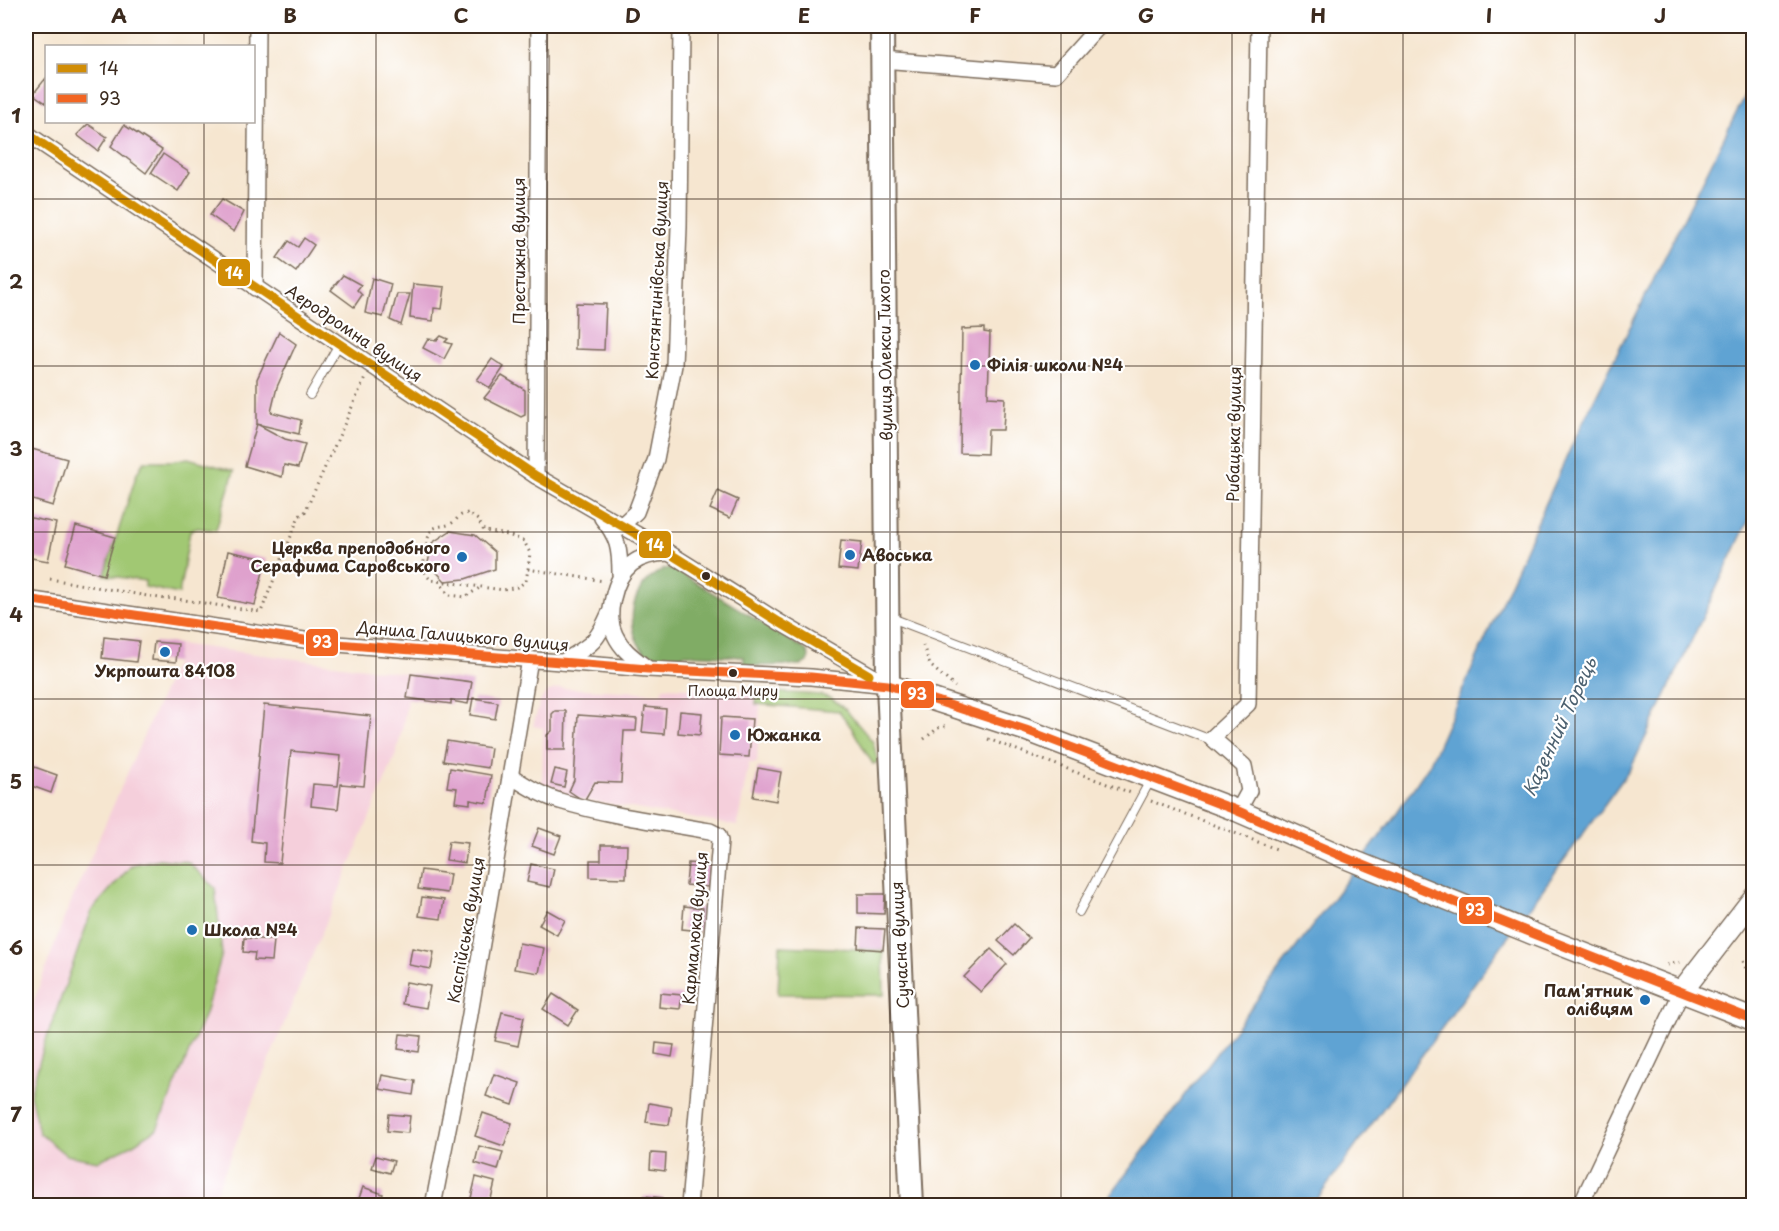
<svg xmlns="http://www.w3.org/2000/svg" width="1779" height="1231" font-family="'Playpen Sans',sans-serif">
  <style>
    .built { fill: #f5cfdb }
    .green { fill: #a1c873; stroke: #6e7948; stroke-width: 1.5 }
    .forest { fill: #80ac65; stroke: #5e6b42; stroke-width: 1.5 }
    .water { fill: #5ea3d3; stroke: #4c6678; stroke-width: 1.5 }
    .building { fill: #dfa1cd }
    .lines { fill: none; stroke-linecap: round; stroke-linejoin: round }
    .lane-casing { stroke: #7c6c5c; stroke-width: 10 }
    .street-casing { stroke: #7c6c5c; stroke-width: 18 }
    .secondary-casing { stroke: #7c6c5c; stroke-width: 24 }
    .primary-casing { stroke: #7c6c5c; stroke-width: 26 }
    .path { stroke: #7c6c5c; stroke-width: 3; stroke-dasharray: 1.5 4.5; stroke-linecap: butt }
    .lane { stroke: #fff; stroke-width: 8 }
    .street { stroke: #fff; stroke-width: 15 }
    .secondary { stroke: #fff; stroke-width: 21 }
    .primary { stroke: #fff; stroke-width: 22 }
    .bus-1-casing { stroke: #fff; stroke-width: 14 }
    .bus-2-casing { stroke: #fff; stroke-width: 14 }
    .bus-1 { stroke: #d18d06; stroke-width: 9 }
    .bus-2 { stroke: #f26522; stroke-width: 9 }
    .grid { fill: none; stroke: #3b2a1e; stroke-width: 1.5; stroke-opacity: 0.55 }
    .poi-dot { fill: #1f6fb2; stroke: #fff; stroke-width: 2 }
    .bus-dot { fill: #3b2a1e; stroke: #fff; stroke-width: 2 }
    .labels { text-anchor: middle; stroke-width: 4.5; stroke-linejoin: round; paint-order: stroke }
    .bus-label { font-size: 14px; fill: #3b2a1e; stroke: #fff }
    .street-label { font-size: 16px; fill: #3b2a1e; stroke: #fff }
    .poi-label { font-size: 16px; font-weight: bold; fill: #3b2a1e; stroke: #fff; text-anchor: start }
    .water-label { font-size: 18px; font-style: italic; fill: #4b606f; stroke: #fff }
    .line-badge { stroke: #fff; stroke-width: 2 }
    .badge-label { font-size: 16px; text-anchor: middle; font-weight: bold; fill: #fff }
    .neatline { fill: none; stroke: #3b2a1e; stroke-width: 2 }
    .grid-label { font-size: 20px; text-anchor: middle; font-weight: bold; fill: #3b2a1e }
  </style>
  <rect width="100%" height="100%" fill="#fff"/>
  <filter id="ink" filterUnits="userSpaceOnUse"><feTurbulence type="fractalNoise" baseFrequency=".0167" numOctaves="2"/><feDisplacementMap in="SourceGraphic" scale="12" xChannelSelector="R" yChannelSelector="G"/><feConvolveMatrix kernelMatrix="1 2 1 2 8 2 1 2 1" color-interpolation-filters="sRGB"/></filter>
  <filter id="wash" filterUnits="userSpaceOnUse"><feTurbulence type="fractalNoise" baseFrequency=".008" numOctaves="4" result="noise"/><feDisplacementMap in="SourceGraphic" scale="24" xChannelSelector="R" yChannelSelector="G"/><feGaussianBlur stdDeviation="1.35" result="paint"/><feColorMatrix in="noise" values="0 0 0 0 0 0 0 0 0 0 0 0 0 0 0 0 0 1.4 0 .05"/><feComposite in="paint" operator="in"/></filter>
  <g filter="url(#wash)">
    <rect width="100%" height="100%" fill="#f6e6d0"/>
    <g class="built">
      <path d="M178,644l233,30 -8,51 -7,29 -120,289 -65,162h-185v-182l38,-105 112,-256z"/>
      <path d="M663,687l94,4 -1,13 4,1 -3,58h-8l-12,63 -182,-31 -13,-6 1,-61 -10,-2 7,-24 6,-10 14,-4 102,5z"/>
    </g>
    <g class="green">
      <path d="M188,458l46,13 -18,59 -20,-2 -6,3 -11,63 -34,-7v-6l-41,-6 33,-102 7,-12h27z"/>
      <path d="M757,691l64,4 11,4 14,11 27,32 5,20 -5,2 -22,-37 -12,-16 -83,-7z"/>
      <path d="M159,859l29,3 27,26 7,66 -17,60 -48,115 -27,17 -32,15 -32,-6 -27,-22 -9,-39 14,-48 48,-136 40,-45z"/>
      <path d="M780,946l103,4 1,45 -106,-1z"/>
    </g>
    <path class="forest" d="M664,569h10l132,81 3,5 -1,6 -6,4 -59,1 1,-9 -61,-3 -2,10c-12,-1 -27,-3 -36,-11 -5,-5 -10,-15 -11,-21 -6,-27 5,-51 30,-63z"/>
    <path class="water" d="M1753,79v432l-122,257 -318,437 -211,1 287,-382 40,-59 146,-327z"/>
    <g id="blocks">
      <g class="building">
        <path d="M46,78v25l-13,-9z"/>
        <path d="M88,124l19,13 -9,14 -21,-16z"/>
        <path d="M124,125l38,25 -16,23 -35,-27z"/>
        <path d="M163,154l27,18 -12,19 -27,-18z"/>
        <path d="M222,199l22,13 -10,20 -24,-17z"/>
        <path d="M304,238l10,7 -18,27 -19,-14 12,-17 9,6z"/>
        <path d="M343,275l18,10 -4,5 5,5 -8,12 -23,-17z"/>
        <path d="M372,278l19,6 -8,33 -18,-4z"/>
        <path d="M413,284l32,3 -3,22 -8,-1 -1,13 -23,-3z"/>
        <path d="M397,294h13l-9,31 -11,-5z"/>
        <path d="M576,303l30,1 -2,46 -29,-1z"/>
        <path d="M984,328v4l6,1 -2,64 17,1 -2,32h-15l-1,24 -27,-1 2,-124z"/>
        <path d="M279,332l17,12 -19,43 -6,25 30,8 -2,14 -42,-10 28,15 20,5 -7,24 -14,-3 -2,12 -37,-11 12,-42v-45z"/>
        <path d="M441,336l7,3 -3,3 7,2 -8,15 -21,-11 5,-9 9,1z"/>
        <path d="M492,359l12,8 -14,21 -13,-8z"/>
        <path d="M502,376l23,14v25l-4,2 -37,-19z"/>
        <path d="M32,449l35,10 -14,47 -27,-8 4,-17 -4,-2v-7z"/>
        <path d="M718,491l20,9 -8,18 -20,-9z"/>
        <path d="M26,517l30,6 -8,38 -22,-4z"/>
        <path d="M76,526l39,11 -11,38 -39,-11z"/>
        <path d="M450,531l25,4 20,17v17l-30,10 -20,2 -17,-18 4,-20z"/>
        <path d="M841,540l21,2 -4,29 -20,-2z"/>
        <path d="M228,551l38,8 -11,46 -37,-7z"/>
        <path d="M104,637l35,4 -3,21 -34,-4z"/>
        <path d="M154,642l24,2 -2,18 -24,-2z"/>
        <path d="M411,674l61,8 -4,22 -17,-3v3l-44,-6z"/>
        <path d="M473,698l25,4 -3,17 -25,-4z"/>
        <path d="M264,705l107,11 -7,70 -23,-2 -3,25 -27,-3 2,-22 25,2 3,-30 -50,-5 -11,112 -16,-1 1,-19 -14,-2z"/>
        <path d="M645,707l21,2 -2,25 -22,-2z"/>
        <path d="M555,711h11l-1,39h-18v-15l5,-4v-17z"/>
        <path d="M680,711l22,2 -2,22 -22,-2z"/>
        <path d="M578,715l59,4 -1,12h-12l-3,52 -26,-1 -11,19 -15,-10 5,-11z"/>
        <path d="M721,717l31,2 -3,38 -30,-2z"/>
        <path d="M447,741l44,7 -3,20 -45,-7z"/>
        <path d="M29,765l28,10 -6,18 -25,-9v-8z"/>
        <path d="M450,768l41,7 -4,28 -17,-3v4l-15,-2 2,-14 -10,-1z"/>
        <path d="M758,768l23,4 -5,29 -23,-4z"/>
        <path d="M555,769l12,3 -3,15 -13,-3z"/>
        <path d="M539,828l22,8 -7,18 -22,-8z"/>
        <path d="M449,841l19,2 -3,20 -19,-3z"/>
        <path d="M601,845h26l-1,33 -36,-1v-17h11z"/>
        <path d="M688,863l22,2 -2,22 -22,-2z"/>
        <path d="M531,864l23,5 -4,18 -23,-5z"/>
        <path d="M421,870l29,4 -3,19 -29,-4z"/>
        <path d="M858,894h27l-1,20 -26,-1z"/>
        <path d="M422,897l22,3 -3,19 -22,-3z"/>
        <path d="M684,906l19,2 -2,23 -19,-2z"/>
        <path d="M547,910l18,10 -8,15 -18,-10z"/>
        <path d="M1014,924l15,14 -15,17 -16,-14z"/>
        <path d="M859,928l26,1 -2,21 -25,-2z"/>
        <path d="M244,938l30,2 -2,21 -18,-1 1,-7 -12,-1z"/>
        <path d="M519,943l25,5 -5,25 -25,-4z"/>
        <path d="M412,948l22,4 -3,17 -22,-4z"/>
        <path d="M991,949l16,15 -26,28 -17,-15z"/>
        <path d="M406,982l24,4 -4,22 -24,-4z"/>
        <path d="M660,993l22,2 -2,14 -21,-2z"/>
        <path d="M553,994l25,16 -10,15 -25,-16z"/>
        <path d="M502,1012l22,5 -6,29 -23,-5z"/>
        <path d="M400,1034l21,2 -2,16 -21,-3z"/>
        <path d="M656,1043l18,2 -2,12 -17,-3z"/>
        <path d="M494,1074l26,9 -7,22 -27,-9z"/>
        <path d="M382,1075l33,6 -2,14 -34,-6z"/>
        <path d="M649,1103l23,4 -3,18 -23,-3z"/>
        <path d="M483,1113l29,10 -8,23 -29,-10z"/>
        <path d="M389,1114l21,2 -2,17 -21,-2z"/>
        <path d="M479,1146l24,6 -5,18 -23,-7z"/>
        <path d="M651,1153l15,1 -1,17 -15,-2z"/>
        <path d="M376,1156l18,5 -4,12 -18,-5z"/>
        <path d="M476,1177l19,5 -5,21 -19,-5z"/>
        <path d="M363,1187l20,7 -4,12 -22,-2z"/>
        <path d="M644,1196l19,2 -1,8h-19z"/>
      </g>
    </g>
  </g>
  <g filter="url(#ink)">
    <use href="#blocks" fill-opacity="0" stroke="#7c6c5c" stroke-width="1.5"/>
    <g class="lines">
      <g class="lane-casing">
        <g id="lane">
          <path d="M310,395l29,-51"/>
          <path d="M889,617l325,124"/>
          <path d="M1079,912l72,-133"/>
        </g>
      </g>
      <g class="street-casing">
        <g id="street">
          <path d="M882,60l174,14 43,-48"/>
          <path d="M26,133l510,343 133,77 110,69 109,63"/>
          <path d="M255,288l2,-262"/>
          <path d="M536,476l3,-450"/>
          <path d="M602,518c16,19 18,31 18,56"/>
          <path d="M622,525l14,-13 20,-53 18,-94 5,-138 2,-201"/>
          <path d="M26,599l299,44 323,26 163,8 68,7"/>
          <path d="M563,662c27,-17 33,-18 46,-48"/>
          <path d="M647,668c-13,-10 -25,-18 -32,-33 -6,-12 -5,-25 -2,-37 7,-32 24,-44 56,-45"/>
          <path d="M511,776c15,10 31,20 49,25 49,15 100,21 150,30l8,4 2,6 -31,365"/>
          <path d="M1238,811l11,-20 -5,-25 -32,-28 36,-34 11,-678"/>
          <path d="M433,1206l36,-186 61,-361"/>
          <path d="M1580,1206l102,-215"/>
        </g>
      </g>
      <g class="secondary-casing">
        <g id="secondary">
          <path d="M888,685l138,45 212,81 108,47 190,77 218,85"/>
          <path d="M1682,991l72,-93"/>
        </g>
      </g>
      <g class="primary-casing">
        <path id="primary" d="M882,26l6,659 24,521"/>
      </g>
      <g class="path">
        <path d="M528,569l2,-16 -6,-12 -16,-6 -24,-4 -6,-11 -10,-7c-13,3 -8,5 -16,10 -6,4 -14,2 -19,6 -7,6 -11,35 -8,43 1,3 3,5 6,8l72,10 15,-3 8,-6 2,-12 76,12"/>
        <path d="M50,579l115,20 6,-1 90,14 38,-96 6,-4 60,-134"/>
        <path d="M439,581l10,14 16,2 16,-10"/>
        <path d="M923,645l7,20 25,22"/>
        <path d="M924,739l14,-11 10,-3"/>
        <path d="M988,739l143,54"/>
        <path d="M1151,801l128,49"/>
        <path d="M1743,961l11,29"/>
        <path d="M1667,965l14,-3"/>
      </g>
      <use href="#lane" class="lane"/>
      <use href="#street" class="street"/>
      <use href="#secondary" class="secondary"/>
      <use href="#primary" class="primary"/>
      <g class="bus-1-casing">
        <path id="bus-1" d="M26,133l510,343 133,77 110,69 90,53"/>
      </g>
      <g class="bus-2-casing">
        <path id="bus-2" d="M26,599l299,44 323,26 163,8 77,8 138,45 212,81 108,47 190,77 218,85"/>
      </g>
      <use href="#bus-1" class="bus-1"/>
      <use href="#bus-2" class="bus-2"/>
    </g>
  </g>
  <path class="grid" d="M204,26v20M376,26v1180M547,26v1180M718,26v1180M890,26v1180M1061,26v1180M1232,26v1180M1403,26v1180M1575,26v1180M204,122v1084M26,199h1728M26,366h1728M26,532h1728M26,699h1728M26,865h1728M26,1032h1728"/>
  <g class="poi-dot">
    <circle cx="975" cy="365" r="6"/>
    <circle cx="850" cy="555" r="6"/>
    <circle cx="462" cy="557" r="6"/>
    <circle cx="165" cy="652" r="6"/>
    <circle cx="735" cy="735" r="6"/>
    <circle cx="192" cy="930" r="6"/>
    <circle cx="1645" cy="1000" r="6"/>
  </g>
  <g class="bus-dot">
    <circle cx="706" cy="576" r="5"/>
    <circle cx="733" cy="673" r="5"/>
  </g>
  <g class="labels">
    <g class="bus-label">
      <text x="733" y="696">Площа Миру</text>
    </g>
    <g class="street-label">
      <text transform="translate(519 251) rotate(-90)" y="6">Престижна вулиця</text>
      <text transform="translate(657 280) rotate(-87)" y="6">Констянтинівська вулиця</text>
      <text transform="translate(354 333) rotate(34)" y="6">Аеродромна вулиця</text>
      <text transform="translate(885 355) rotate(-91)" y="6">вулиця Олекси Тихого</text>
      <text transform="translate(1234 434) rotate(-89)" y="6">Рибацька вулиця</text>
      <text transform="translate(463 636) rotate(5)" y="6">Данила Галицького вулиця</text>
      <text transform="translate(695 928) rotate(-85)" y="6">Кармалюка вулиця</text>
      <text transform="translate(466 930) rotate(-80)" y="6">Каспійська вулиця</text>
      <text transform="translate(900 945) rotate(-93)" y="6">Сучасна вулиця</text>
    </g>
    <g class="poi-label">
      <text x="987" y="371">Філія школи №4</text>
      <text x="450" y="554" text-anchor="end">Церква преподобного<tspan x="450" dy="18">Серафима Саровського</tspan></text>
      <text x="862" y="561">Авоська</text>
      <text x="165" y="677" text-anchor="middle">Укрпошта 84108</text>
      <text x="747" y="741">Южанка</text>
      <text x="204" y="936">Школа №4</text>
      <text x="1633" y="997" text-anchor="end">Пам'ятник<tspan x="1633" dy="18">олівцям</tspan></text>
    </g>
    <g class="water-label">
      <text transform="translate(1560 727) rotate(-65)" y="6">Казенний Торець</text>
    </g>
  </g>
  <g class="line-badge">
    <rect x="217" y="258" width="34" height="29" rx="6" fill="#d18d06"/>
    <rect x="638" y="530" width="34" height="29" rx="6" fill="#d18d06"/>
    <rect x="305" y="628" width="34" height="29" rx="6" fill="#f26522"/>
    <rect x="900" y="680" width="35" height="29" rx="6" fill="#f26522"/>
    <rect x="1458" y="896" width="35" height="29" rx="6" fill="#f26522"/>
  </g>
  <g class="badge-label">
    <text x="234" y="279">14</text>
    <text x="655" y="551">14</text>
    <text x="322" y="648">93</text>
    <text x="917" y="700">93</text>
    <text x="1475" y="916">93</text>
  </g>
  <rect width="1779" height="1231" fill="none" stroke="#fff" stroke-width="66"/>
  <rect x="45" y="45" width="210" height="78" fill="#ffffff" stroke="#b1aaa5" stroke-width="1.5"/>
  <rect x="57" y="64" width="30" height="9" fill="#d18d06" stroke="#b1aaa5" stroke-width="1.5"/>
  <text x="99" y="75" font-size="18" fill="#3b2a1e">14</text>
  <rect x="57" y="94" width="30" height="9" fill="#f26522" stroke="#b1aaa5" stroke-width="1.5"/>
  <text x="99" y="105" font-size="18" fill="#3b2a1e">93</text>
  <rect x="33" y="33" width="1713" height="1165" class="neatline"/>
  <g class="grid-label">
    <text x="119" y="23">A</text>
    <text x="290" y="23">B</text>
    <text x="461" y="23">C</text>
    <text x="633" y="23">D</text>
    <text x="804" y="23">E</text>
    <text x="975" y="23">F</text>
    <text x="1146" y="23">G</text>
    <text x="1318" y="23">H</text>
    <text x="1489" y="23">I</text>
    <text x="1660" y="23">J</text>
    <text x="16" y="123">1</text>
    <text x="16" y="289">2</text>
    <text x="16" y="456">3</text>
    <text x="16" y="622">4</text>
    <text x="16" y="789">5</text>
    <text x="16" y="955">6</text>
    <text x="16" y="1122">7</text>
  </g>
</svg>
